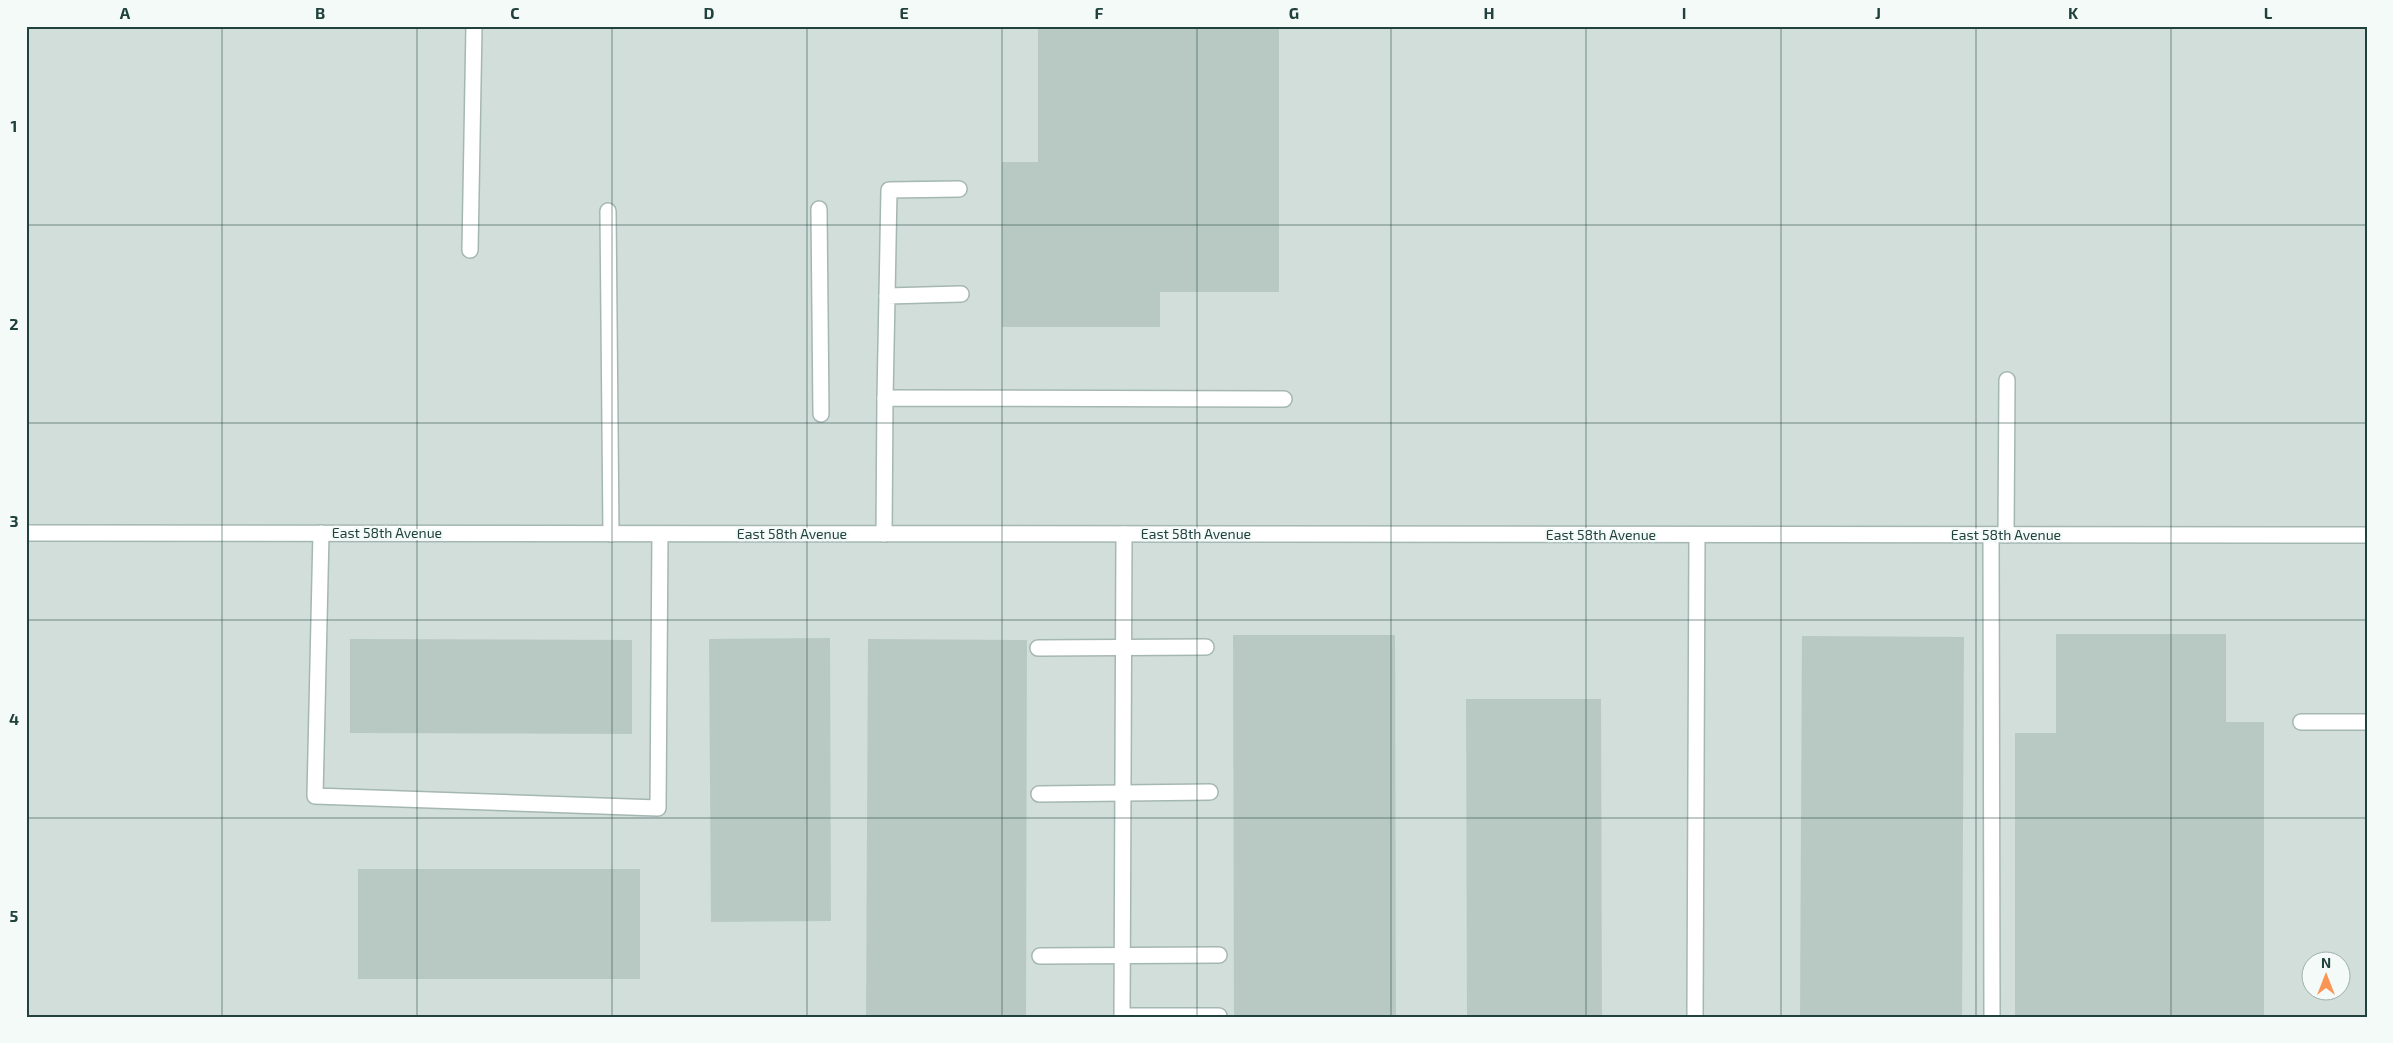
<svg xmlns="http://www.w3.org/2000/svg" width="2393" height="1043" font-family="'Exo 2',sans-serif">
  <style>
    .built { fill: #d1deda; fill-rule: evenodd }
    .building { fill: #b8c9c4 }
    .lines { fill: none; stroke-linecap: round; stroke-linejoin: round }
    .minor-casing { stroke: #a5b7b3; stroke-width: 18 }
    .minor { stroke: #fff; stroke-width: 15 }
    .grid { fill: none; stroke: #21413d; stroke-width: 1; stroke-opacity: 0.55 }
    .labels { text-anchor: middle; stroke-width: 4.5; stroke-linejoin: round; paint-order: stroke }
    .street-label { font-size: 14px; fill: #21413d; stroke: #f4faf8 }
    .neatline { fill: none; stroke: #21413d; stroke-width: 2 }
    .grid-label { font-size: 16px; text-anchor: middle; font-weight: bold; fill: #21413d }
  </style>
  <rect width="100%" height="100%" fill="#e3eeeb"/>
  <path class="built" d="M26,26h2341v991h-2341zM2310,960h30v30h-30z"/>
  <g class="building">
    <path d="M1038,26h241v266h-119v35h-158v-165h36z"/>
    <path d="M2056,634h170v88h38v295h-249v-284h41z"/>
    <path d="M1233,635h162l1,382h-162z"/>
    <path d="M1802,636l162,1 -2,380h-162z"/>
    <path d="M830,638l1,283 -120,1 -2,-283z"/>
    <path d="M350,639l282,1v94l-282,-1z"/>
    <path d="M868,639l159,1 -1,377h-160z"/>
    <path d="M1466,699h135l1,318h-135z"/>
    <rect x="358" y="869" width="282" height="110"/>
  </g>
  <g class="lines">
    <g class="minor-casing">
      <g id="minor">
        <path d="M819,209l2,205"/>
        <path d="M608,211l3,323"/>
        <path d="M470,250l4,-224"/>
        <path d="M887,296l2,-106 70,-1"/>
        <path d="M885,398l2,-102 74,-2"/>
        <path d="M26,533l2341,2"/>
        <path d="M321,533l-6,263 343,12 2,-274"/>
        <path d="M884,534l1,-136 399,1"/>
        <path d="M1991,535l1,482"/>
        <path d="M2006,535l1,-155"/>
        <path d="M1038,648l168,-1"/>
        <path d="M2301,722h66"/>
        <path d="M1039,794l171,-2"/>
        <path d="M1040,956l179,-1"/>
        <path d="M1122,1016h97"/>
        <path d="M1122,1017l2,-483"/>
        <path d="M1695,1017l2,-482"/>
      </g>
    </g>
    <use href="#minor" class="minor"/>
  </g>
  <path class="grid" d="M222,26v991M417,26v991M612,26v991M807,26v991M1002,26v991M1197,26v991M1391,26v991M1586,26v991M1781,26v991M1976,26v991M2171,26v991M26,225h2341M26,423h2341M26,620h2341M26,818h2341"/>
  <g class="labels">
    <g class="street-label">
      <text x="387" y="538">East 58th Avenue</text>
      <text x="792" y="539">East 58th Avenue</text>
      <text x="1196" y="539">East 58th Avenue</text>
      <text x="1601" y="540">East 58th Avenue</text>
      <text x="2006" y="540">East 58th Avenue</text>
    </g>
  </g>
  <rect width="2393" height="1043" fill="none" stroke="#f4faf8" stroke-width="55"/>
  <g transform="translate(2326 976)"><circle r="24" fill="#f4faf8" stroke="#a0b0ad"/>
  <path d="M0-4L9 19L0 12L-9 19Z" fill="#fa9555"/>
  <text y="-8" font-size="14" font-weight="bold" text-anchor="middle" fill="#21413d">N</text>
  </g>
  <rect x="28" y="28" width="2338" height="988" class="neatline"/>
  <g class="grid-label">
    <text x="125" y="19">A</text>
    <text x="320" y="19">B</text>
    <text x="515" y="19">C</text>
    <text x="709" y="19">D</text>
    <text x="904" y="19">E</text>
    <text x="1099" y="19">F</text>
    <text x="1294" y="19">G</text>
    <text x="1489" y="19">H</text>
    <text x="1684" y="19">I</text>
    <text x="1878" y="19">J</text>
    <text x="2073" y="19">K</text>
    <text x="2268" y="19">L</text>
    <text x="14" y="132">1</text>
    <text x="14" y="330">2</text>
    <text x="14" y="527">3</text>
    <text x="14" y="725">4</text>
    <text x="14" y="922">5</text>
  </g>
</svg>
